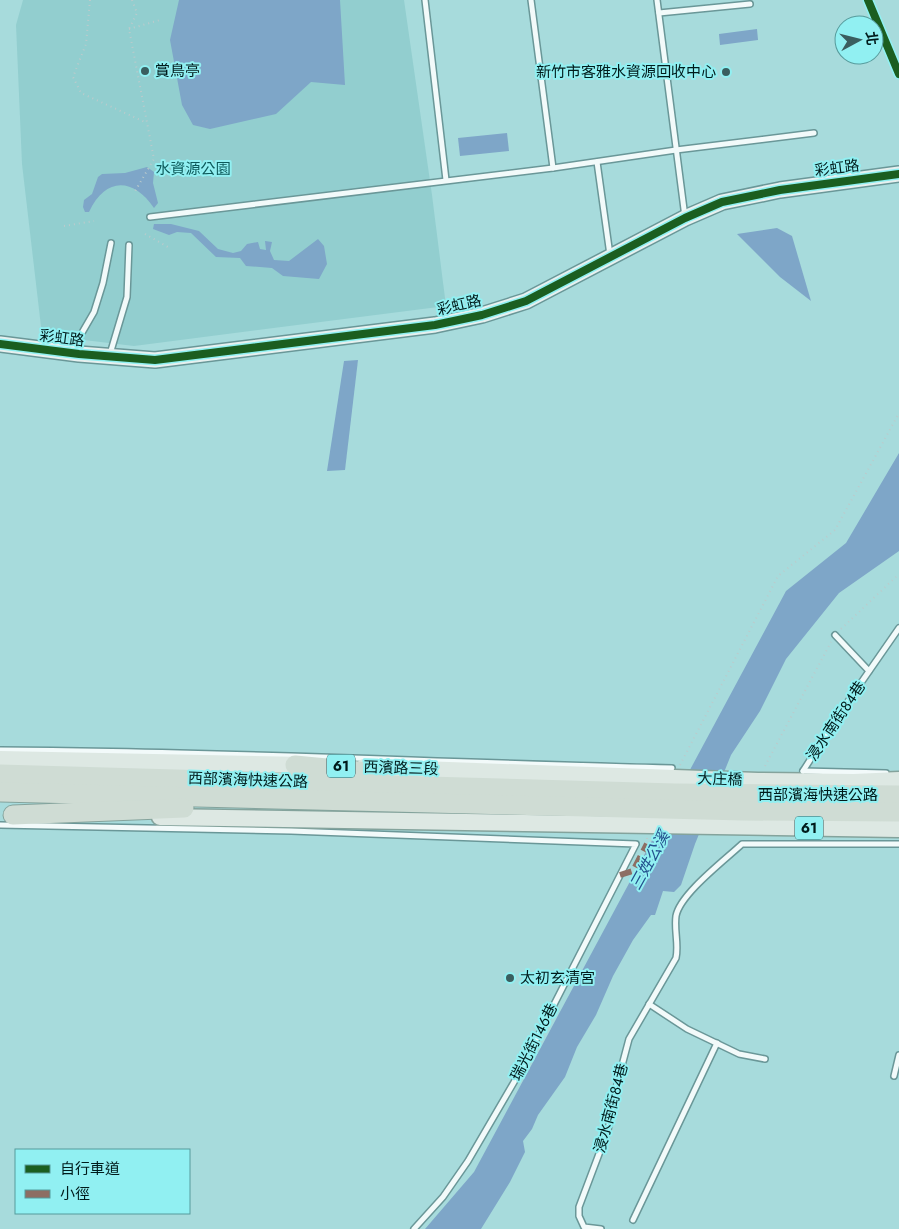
<svg xmlns="http://www.w3.org/2000/svg" width="899" height="1229" font-family="Jost,'Noto Sans TC',sans-serif">
  <style>
    .green { fill: #92cecf }
    .water { fill: #7ea6c8 }
    .lines { fill: none; stroke-linecap: round; stroke-linejoin: round }
    .lane-casing { stroke: #6a9798; stroke-width: 8 }
    .secondary-casing { stroke: #6a9798; stroke-width: 18 }
    .primary-casing { stroke: #84a39c; stroke-width: 19 }
    .highway-casing { stroke: #84a39c; stroke-width: 21 }
    .path { stroke: #bbcbcc; stroke-width: 2; stroke-dasharray: 1 4; stroke-linecap: butt }
    .lane { stroke: #f2fafa; stroke-width: 5 }
    .secondary { stroke: #e7f0ef; stroke-width: 15 }
    .primary { stroke: #dde8e3; stroke-width: 16 }
    .highway { stroke: #cfdcd4; stroke-width: 19 }
    .quiet { stroke: #8d6e63; stroke-width: 6; stroke-dasharray: 12 6; stroke-linecap: butt }
    .cycleway-casing { stroke: #91f0f2; stroke-width: 11 }
    .cycleway { stroke: #1b5e20; stroke-width: 8 }
    .poi-dot { fill: #3a5e5f; stroke: #91f0f2; stroke-width: 2 }
    .labels { text-anchor: middle; stroke-width: 4; stroke-linejoin: round; paint-order: stroke }
    .shield { fill: #91f0f2; stroke: #2c5b5c; stroke-width: 1 }
    .shield-label { font-size: 14px; font-weight: bold; fill: #001b1b }
    .poi-label { font-size: 15px; fill: #001b1b; stroke: #91f0f2; text-anchor: start }
    .street-label { font-size: 15px; fill: #001b1b; stroke: #91f0f2 }
    .park-label { font-size: 15px; fill: #0d595a; stroke: #91f0f2 }
    .water-label { font-size: 16px; font-style: italic; fill: #23508d; stroke: #91f0f2 }
  </style>
  <rect width="100%" height="100%" fill="#a7dbdc"/>
  <path class="green" d="M23,0h381l28,195 14,111 -312,40 -92,-11 -20,-171 -6,-139z"/>
  <g class="water">
    <path d="M179,0h161l5,85 -34,-3 -35,32 -66,15 -17,-4 -11,-20 -12,-65z"/>
    <path d="M757,29l1,11 -38,5 -1,-11z"/>
    <path d="M507,133l2,18 -49,5 -2,-18z"/>
    <path d="M147,167l7,5 -1,11 5,20 -4,5c-21,-31 -49,-31 -65,4h-4l-2,-5 1,-7 8,-6 6,-17 4,-3 23,-1z"/>
    <path d="M154,224h17l28,7 19,18 15,4 8,-2 6,-7 11,-2 2,7 6,1 -1,-9 7,1 -2,9 4,9 15,1 29,-22 6,7 3,18 -8,15 -36,-3 -11,-8 -26,-2 -6,-8 -24,-1 -25,-24 -14,-1 -8,3 -16,-6z"/>
    <path d="M777,228l15,8 19,65 -31,-24 -43,-43z"/>
    <path d="M358,360l-13,110 -18,1 17,-110z"/>
    <path d="M899,453v98l-60,42 -53,66 -26,52 -29,44 -36,89 -14,41 -7,7 -11,-1 -8,24h-4l-18,25 -20,36 -17,39 -19,32 -12,30 -27,38 -6,14 -9,12 2,11 -15,30 -29,47h-56l49,-57 312,-581 60,-48z"/>
  </g>
  <g class="lines">
    <g class="lane-casing">
      <g id="lane">
        <path d="M425,0l21,180"/>
        <path d="M531,0l22,168"/>
        <path d="M657,0l28,217"/>
        <path d="M659,13l91,-9"/>
        <path d="M597,162l13,93"/>
        <path d="M150,217l403,-49 123,-18 138,-17"/>
        <path d="M72,350l22,-38 9,-29 8,-40"/>
        <path d="M110,354l17,-57 2,-52"/>
        <path d="M835,635l34,36"/>
        <path d="M0,750c224,1 448,13 672,18"/>
        <path d="M803,771l37,-58 59,-85"/>
        <path d="M803,771l83,2"/>
        <path d="M0,825l291,6 345,13 -119,233 -49,84 -25,36 -29,32"/>
        <path d="M649,1004l38,25 52,25 26,5"/>
        <path d="M894,1076l5,-21"/>
        <path d="M633,1220l84,-177"/>
        <path d="M601,1229l-17,-2 -5,-11v-9l29,-77 8,-42 13,-49 47,-81c3,-14 -2,-27 0,-42 4,-22 49,-56 66,-72h157"/>
      </g>
    </g>
    <g class="secondary-casing">
      <path id="secondary" d="M0,344l79,10 76,6 280,-35 47,-10 44,-14 159,-83 37,-16 58,-12 119,-16"/>
    </g>
    <g class="primary-casing">
      <g id="primary">
        <path d="M0,759l307,6"/>
        <path d="M364,767l394,14 96,1 45,-2"/>
        <path d="M160,817l739,12"/>
      </g>
    </g>
    <g class="highway-casing">
      <g id="highway">
        <path d="M295,765l84,8"/>
        <path d="M0,774l675,19 224,2"/>
        <path d="M0,792l743,19 156,1"/>
        <path d="M13,815l171,-7"/>
      </g>
    </g>
    <g class="path">
      <path d="M90,0l-4,44 -13,33 8,16 66,30"/>
      <path d="M132,0l5,13 -8,16 25,130 -20,34"/>
      <path d="M129,29l31,-9"/>
      <path d="M64,226l30,-5"/>
      <path d="M145,234l23,13"/>
      <path d="M841,629l58,-55"/>
      <path d="M680,765l98,-189 57,-46 64,-117"/>
      <path d="M765,766l66,-124"/>
      <path d="M647,844v-7"/>
    </g>
    <use href="#lane" class="lane"/>
    <use href="#secondary" class="secondary"/>
    <use href="#primary" class="primary"/>
    <use href="#highway" class="highway"/>
    <path class="quiet" d="M620,875l13,-4 14,-27"/>
    <g class="cycleway-casing">
      <g id="cycleway">
        <path d="M868,0l31,74"/>
        <path d="M0,344l79,10 76,6 280,-35 47,-10 44,-14 159,-83 37,-16 58,-12 119,-16"/>
      </g>
    </g>
    <use href="#cycleway" class="cycleway"/>
  </g>
  <g class="poi-dot">
    <circle cx="145" cy="71" r="5"/>
    <circle cx="726" cy="72" r="5"/>
    <circle cx="510" cy="978" r="5"/>
  </g>
  <g class="labels">
    <g class="shield">
      <rect x="327" y="754.5" width="28" height="23" rx="4"/>
      <rect x="795" y="816.5" width="28" height="23" rx="4"/>
    </g>
    <g class="shield-label">
      <text x="341" y="771">61</text>
      <text x="809" y="833">61</text>
    </g>
    <g class="poi-label">
      <text x="155" y="76">賞鳥亭</text>
      <text x="716" y="77" text-anchor="end">新竹市客雅水資源回收中心</text>
      <text x="520" y="983">太初玄清宮</text>
    </g>
    <g class="street-label">
      <text transform="translate(837 168) rotate(-7)" y="5">彩虹路</text>
      <text transform="translate(459 305) rotate(-13)" y="5">彩虹路</text>
      <text transform="translate(62 338) rotate(7)" y="5">彩虹路</text>
      <text transform="translate(836 721) rotate(-56)" y="5">浸水南街84巷</text>
      <text transform="translate(401 768) rotate(2)" y="5">西濱路三段</text>
      <text transform="translate(720 779) rotate(2)" y="5">大庄橋</text>
      <text transform="translate(248 780) rotate(2)" y="5">西部濱海快速公路</text>
      <text x="818" y="800">西部濱海快速公路</text>
      <text transform="translate(534 1042) rotate(-63)" y="5">瑞光街146巷</text>
      <text transform="translate(611 1108) rotate(-75)" y="5">浸水南街84巷</text>
    </g>
    <g class="park-label">
      <text x="193" y="174">水資源公園</text>
    </g>
    <g class="water-label">
      <text transform="translate(649 860) rotate(-61)" y="6">三姓公溪</text>
    </g>
  </g>
  <rect x="15" y="1149" width="175" height="65" fill="#91f0f2" stroke="#579b9c"/>
  <rect x="25" y="1165" width="25" height="8" fill="#1b5e20" stroke="#579b9c"/>
  <text x="60" y="1174" font-size="15" fill="#001b1b">自行車道</text>
  <rect x="25" y="1190" width="25" height="8" fill="#8d6e63" stroke="#579b9c"/>
  <text x="60" y="1199" font-size="15" fill="#001b1b">小徑</text>
  <g transform="translate(859 40) rotate(83)"><circle r="24" fill="#91f0f2" stroke="#579b9c"/>
  <path d="M0-4L9 19L0 12L-9 19Z" fill="#3a5e5f"/>
  <text y="-8" font-size="14" font-weight="bold" text-anchor="middle" fill="#001b1b">北</text>
  </g>
</svg>
